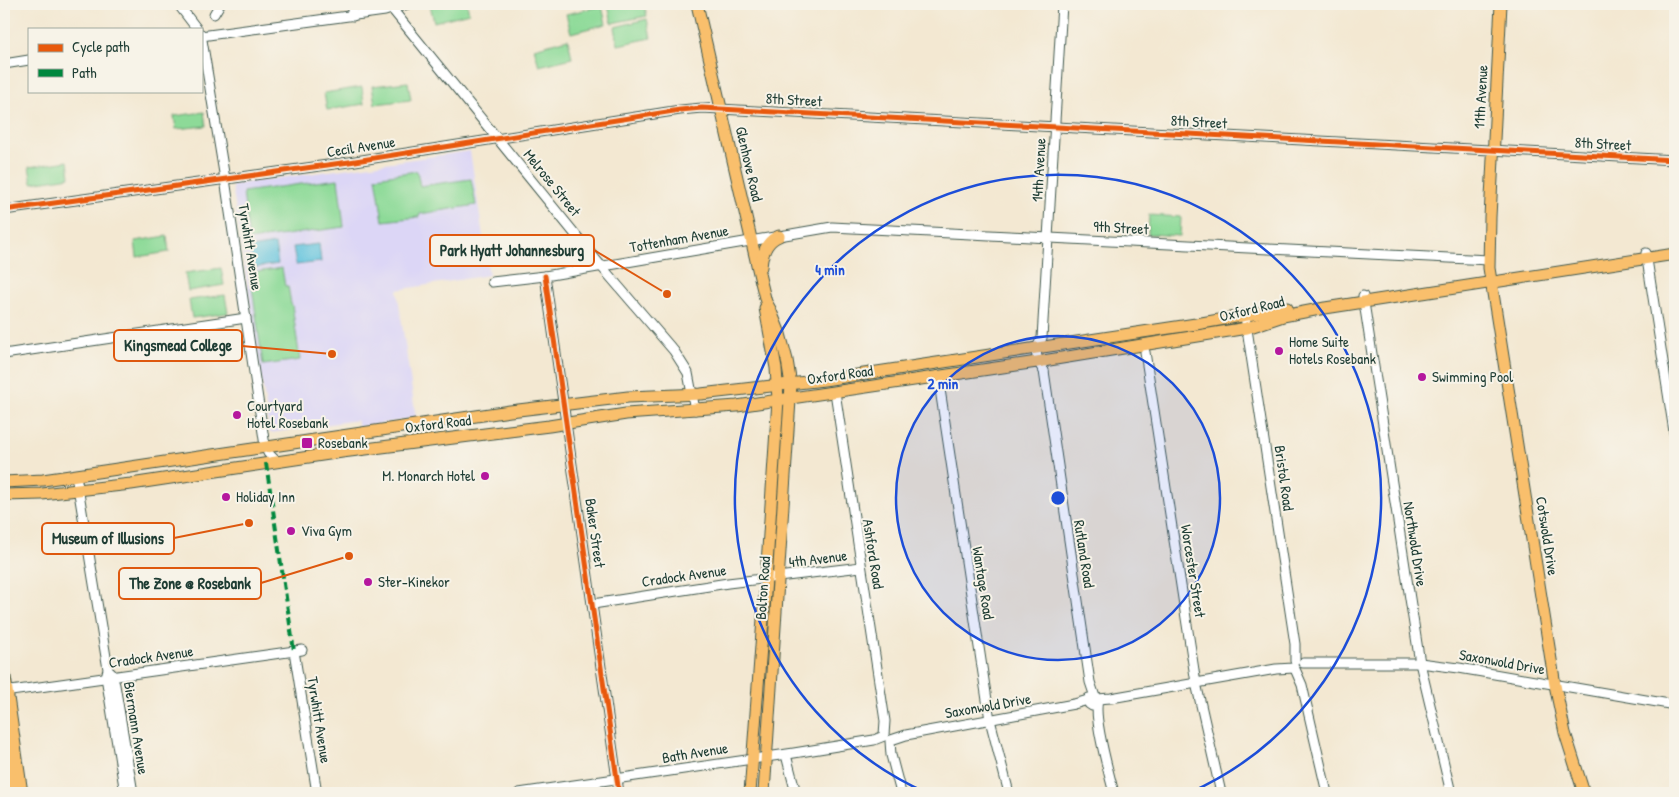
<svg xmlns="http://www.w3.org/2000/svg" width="1679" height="797" font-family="'Patrick Hand',sans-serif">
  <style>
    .built { fill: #dcd6f6 }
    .green { fill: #8dda98; stroke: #568c66 }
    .water { fill: #60c3de; stroke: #408089 }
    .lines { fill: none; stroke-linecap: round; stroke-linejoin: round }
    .minor-casing { stroke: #3f574c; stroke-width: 11 }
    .major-casing { stroke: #3f574c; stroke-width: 13 }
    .minor { stroke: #fff; stroke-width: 9 }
    .major { stroke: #f9bf6c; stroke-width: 11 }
    .quiet { stroke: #00873e; stroke-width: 4; stroke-dasharray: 8 4; stroke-linecap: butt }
    .cycleway-casing { stroke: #f7f3e8; stroke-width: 8 }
    .cycleway { stroke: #e8590c; stroke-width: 5 }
    .ring { fill: none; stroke: #1d4ed8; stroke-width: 2.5 }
    .poi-dot { fill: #b5179e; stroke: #f7f3e8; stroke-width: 2 }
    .labels { text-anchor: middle; stroke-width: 4; stroke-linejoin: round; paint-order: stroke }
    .street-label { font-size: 15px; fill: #1f3d34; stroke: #f7f3e8 }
    .poi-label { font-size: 15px; fill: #1f3d34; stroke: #f7f3e8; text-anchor: start }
    .centre { fill: #1d4ed8; stroke: #f7f3e8; stroke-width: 2.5 }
    .ring-label { font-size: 15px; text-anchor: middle; font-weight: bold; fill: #1d4ed8; stroke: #f7f3e8; stroke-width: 4; stroke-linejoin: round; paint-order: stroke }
    .leader { fill: none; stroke: #de580e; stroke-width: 2 }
    .callout-dot { fill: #de580e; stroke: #f7f3e8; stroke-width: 2 }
    .callout { fill: #f7f3e8; stroke: #de580e; stroke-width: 2 }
    .callout-label { font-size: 16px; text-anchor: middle; font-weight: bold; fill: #1f3d34 }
  </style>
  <rect width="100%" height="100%" fill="#f7f3e8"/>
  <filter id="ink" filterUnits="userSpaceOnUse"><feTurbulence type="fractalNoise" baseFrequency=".02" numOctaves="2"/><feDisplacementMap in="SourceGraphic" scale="10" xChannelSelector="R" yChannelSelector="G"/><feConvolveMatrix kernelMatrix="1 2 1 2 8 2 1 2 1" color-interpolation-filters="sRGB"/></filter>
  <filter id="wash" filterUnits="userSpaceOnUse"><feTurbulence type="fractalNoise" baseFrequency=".0096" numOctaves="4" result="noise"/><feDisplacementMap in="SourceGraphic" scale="20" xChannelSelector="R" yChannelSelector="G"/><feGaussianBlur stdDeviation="1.12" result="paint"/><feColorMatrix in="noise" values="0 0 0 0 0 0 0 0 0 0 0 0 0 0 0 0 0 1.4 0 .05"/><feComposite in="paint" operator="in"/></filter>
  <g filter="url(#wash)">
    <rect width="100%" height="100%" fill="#f3e8d2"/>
    <path class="built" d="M470,151l19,124 -92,15 19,128 -57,9 -2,-7 -87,13 -38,-248z"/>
    <g class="green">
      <path d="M434,4h33l2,9 -35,9 -4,-17z"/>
      <path d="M612,4h32l3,12 -35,7 -4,-18z"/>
      <path d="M602,6l4,18 -35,9 -5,-19z"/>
      <path d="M647,19l4,19 -33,7 -3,-18z"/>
      <path d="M568,39l4,19 -33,8 -5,-18z"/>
      <path d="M408,82l3,18 -36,4 -3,-18z"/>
      <path d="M362,87l2,17 -37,6 -3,-17z"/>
      <path d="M204,112l2,14 -30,3 -2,-13z"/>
      <path d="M68,161l2,16 -38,6 -3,-16z"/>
      <path d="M417,171l3,15 51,-7 5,26 -56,9 -1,3 -36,4 -7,-44z"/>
      <path d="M338,179l6,48 -95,13 -6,-48z"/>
      <path d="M1149,215l32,2 -1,19 -32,-2z"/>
      <path d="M167,236l2,16 -32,5 -2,-16z"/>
      <path d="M221,268l3,17 -36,6 -3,-18z"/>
      <path d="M282,268l3,18h3l3,18 1,1 8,55 -37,5 -13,-92z"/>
      <path d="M225,295l3,18 -36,5 -3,-18z"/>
    </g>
    <g class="water">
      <path d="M275,244l3,20 -25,4 -3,-20z"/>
      <path d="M319,244l2,18 -25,3 -3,-18z"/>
    </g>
  </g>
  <g filter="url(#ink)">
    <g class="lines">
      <g class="minor-casing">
        <g id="minor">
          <path d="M178,4l19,25"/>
          <path d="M351,4l2,12"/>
          <path d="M388,4l213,262 73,85 14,22 7,37"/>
          <path d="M214,14l6,-10"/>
          <path d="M201,34l24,145 40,267 3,7 8,8"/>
          <path d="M201,36l184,-25 23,-7"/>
          <path d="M4,64l25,-4"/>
          <path d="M4,210l345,-48 331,-52 22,-2 973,52"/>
          <path d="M1646,253l29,185"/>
          <path d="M545,276l74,517"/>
          <path d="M492,282l53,-6 287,-49 657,33"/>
          <path d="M1363,296l57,367 31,130"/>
          <path d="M1245,316l50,328v17"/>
          <path d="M1145,352l51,331 25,110"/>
          <path d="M4,354l242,-36"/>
          <path d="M1044,371c-9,-12 -10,-21 -2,-33l20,-334"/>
          <path d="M1044,371l46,311 5,15"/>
          <path d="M938,376l52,344 19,73"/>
          <path d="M835,392l50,329 -1,14"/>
          <path d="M76,475l32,194 -2,8 19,116"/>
          <path d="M593,604l135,-21 133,-16"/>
          <path d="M294,651l23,142"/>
          <path d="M1303,663h117l39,5 216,37"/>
          <path d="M1295,669l7,16 25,108"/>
          <path d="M111,673l4,12 18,108"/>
          <path d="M4,692l298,-42"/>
          <path d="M1097,699l14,-1 165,-29 18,-1"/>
          <path d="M1096,705l-4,1 -3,-2v-6l6,-1 3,4c-5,16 11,73 16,92"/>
          <path d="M891,740l15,-5 168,-31 14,-4"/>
          <path d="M890,741l1,14 10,38"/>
          <path d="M786,755l10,38"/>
          <path d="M519,793l275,-40 80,-13 10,-4"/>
        </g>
      </g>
      <g class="major-casing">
        <g id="major">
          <path d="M697,4l64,278 5,20 4,7 10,25 7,26 4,25 -27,408"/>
          <path d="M1501,4l-11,213 -1,51 66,417 10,48 19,60"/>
          <path d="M761,267c1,-14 5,-26 18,-31"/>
          <path d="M4,482l39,-2 467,-69 118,-14 73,-3 123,-14 372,-56 91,-16"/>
          <path d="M4,495l38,-1 89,-10 211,-32 207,-26 77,-12 111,-8 300,-44 210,-34 36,-12 42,-8 350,-54"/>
          <path d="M4,670l18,123"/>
          <path d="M4,735l9,58"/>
          <path d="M750,793l16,-214 12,-179 -2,-32 -11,-60"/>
        </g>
      </g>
      <use href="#minor" class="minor"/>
      <use href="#major" class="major"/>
      <path class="quiet" d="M266,463l28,188"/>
      <g class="cycleway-casing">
        <g id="cycleway">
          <path d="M4,210l345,-48 331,-52 22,-2 973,52"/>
          <path d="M545,276l74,517"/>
        </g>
      </g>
      <use href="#cycleway" class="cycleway"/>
    </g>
  </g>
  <circle cx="1058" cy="498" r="162" fill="#1d4ed8" fill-opacity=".12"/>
  <g class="ring">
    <circle cx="1058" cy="498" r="162"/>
    <path d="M927 793A323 323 0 1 1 1189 793"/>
  </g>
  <g class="poi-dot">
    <circle cx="1279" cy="351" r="5"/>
    <circle cx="1422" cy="377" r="5"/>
    <circle cx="237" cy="415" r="5"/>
    <rect x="301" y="437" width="12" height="12" rx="2.5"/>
    <circle cx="485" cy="476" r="5"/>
    <circle cx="226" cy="497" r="5"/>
    <circle cx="291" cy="531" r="5"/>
    <circle cx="368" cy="582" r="5"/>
  </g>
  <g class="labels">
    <g class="street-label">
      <text transform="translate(1481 97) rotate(-87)" y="5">11th Avenue</text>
      <text transform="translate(794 100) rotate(3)" y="5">8th Street</text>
      <text transform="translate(1199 122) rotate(3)" y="5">8th Street</text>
      <text transform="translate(1603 144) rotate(3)" y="5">8th Street</text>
      <text transform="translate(361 147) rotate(-9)" y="5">Cecil Avenue</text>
      <text transform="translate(749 164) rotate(77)" y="5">Glenhove Road</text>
      <text transform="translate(1039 170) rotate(-87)" y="5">14th Avenue</text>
      <text transform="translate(552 183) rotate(51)" y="5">Melrose Street</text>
      <text transform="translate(1121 228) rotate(3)" y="5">9th Street</text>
      <text transform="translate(679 239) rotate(-10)" y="5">Tottenham Avenue</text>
      <text transform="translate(250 247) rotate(81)" y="5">Tyrwhitt Avenue</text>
      <text transform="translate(1252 309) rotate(-14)" y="5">Oxford Road</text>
      <text transform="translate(840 375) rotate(-8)" y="5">Oxford Road</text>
      <text transform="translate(438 424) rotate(-7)" y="5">Oxford Road</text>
      <text transform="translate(1284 478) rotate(82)" y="5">Bristol Road</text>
      <text transform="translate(595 533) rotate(82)" y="5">Baker Street</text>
      <text transform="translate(1547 536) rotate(81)" y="5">Cotswold Drive</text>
      <text transform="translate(1415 544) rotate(81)" y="5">Northwold Drive</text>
      <text transform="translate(873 554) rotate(81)" y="5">Ashford Road</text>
      <text transform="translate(1084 554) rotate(81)" y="5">Rutland Road</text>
      <text transform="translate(818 559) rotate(-7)" y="5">4th Avenue</text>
      <text transform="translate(1193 571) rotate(81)" y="5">Worcester Street</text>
      <text transform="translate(684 576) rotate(-8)" y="5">Cradock Avenue</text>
      <text transform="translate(983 583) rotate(81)" y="5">Wantage Road</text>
      <text transform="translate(763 588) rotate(-86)" y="5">Bolton Road</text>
      <text transform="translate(151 657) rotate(-8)" y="5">Cradock Avenue</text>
      <text transform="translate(1502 662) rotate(10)" y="5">Saxonwold Drive</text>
      <text transform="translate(988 706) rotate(-10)" y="5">Saxonwold Drive</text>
      <text transform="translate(319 720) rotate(81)" y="5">Tyrwhitt Avenue</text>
      <text transform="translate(136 728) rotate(81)" y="5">Biermann Avenue</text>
      <text transform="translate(695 753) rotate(-9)" y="5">Bath Avenue</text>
    </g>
    <g class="poi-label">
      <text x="1289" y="347">Home Suite<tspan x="1289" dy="17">Hotels Rosebank</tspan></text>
      <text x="1432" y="382">Swimming Pool</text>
      <text x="247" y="411">Courtyard<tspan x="247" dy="17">Hotel Rosebank</tspan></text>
      <text x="318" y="448">Rosebank</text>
      <text x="475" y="481" text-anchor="end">M. Monarch Hotel</text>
      <text x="236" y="502">Holiday Inn</text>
      <text x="301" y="536">Viva Gym</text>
      <text x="378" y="587">Ster-Kinekor</text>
    </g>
  </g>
  <circle cx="1058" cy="498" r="8" class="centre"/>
  <g class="ring-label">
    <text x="830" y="275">4 min</text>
    <text x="943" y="389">2 min</text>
  </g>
  <path class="leader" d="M667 294L594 250M332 354L242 346M249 523L174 538M349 556L261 583"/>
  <g class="callout-dot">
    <circle cx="667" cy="294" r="5"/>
    <circle cx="332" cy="354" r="5"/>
    <circle cx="249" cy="523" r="5"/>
    <circle cx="349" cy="556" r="5"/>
  </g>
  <g class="callout">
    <rect x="430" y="235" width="164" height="31" rx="5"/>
    <rect x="114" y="330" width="128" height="31" rx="5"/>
    <rect x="42" y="523" width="132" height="31" rx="5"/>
    <rect x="119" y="568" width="142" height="31" rx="5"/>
  </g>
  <g class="callout-label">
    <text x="512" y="256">Park Hyatt Johannesburg</text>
    <text x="178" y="351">Kingsmead College</text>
    <text x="108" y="544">Museum of Illusions</text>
    <text x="190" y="589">The Zone @ Rosebank</text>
  </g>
  <rect width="1679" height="797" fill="none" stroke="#f7f3e8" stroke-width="20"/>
  <rect x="28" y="28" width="175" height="65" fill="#f7f3e8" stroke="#a1aaa0"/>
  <rect x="38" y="44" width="25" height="8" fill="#e8590c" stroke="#a1aaa0"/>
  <text x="72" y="52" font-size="15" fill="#1f3d34">Cycle path</text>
  <rect x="38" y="69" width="25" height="8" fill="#00873e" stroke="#a1aaa0"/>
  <text x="72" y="78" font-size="15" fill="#1f3d34">Path</text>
</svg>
